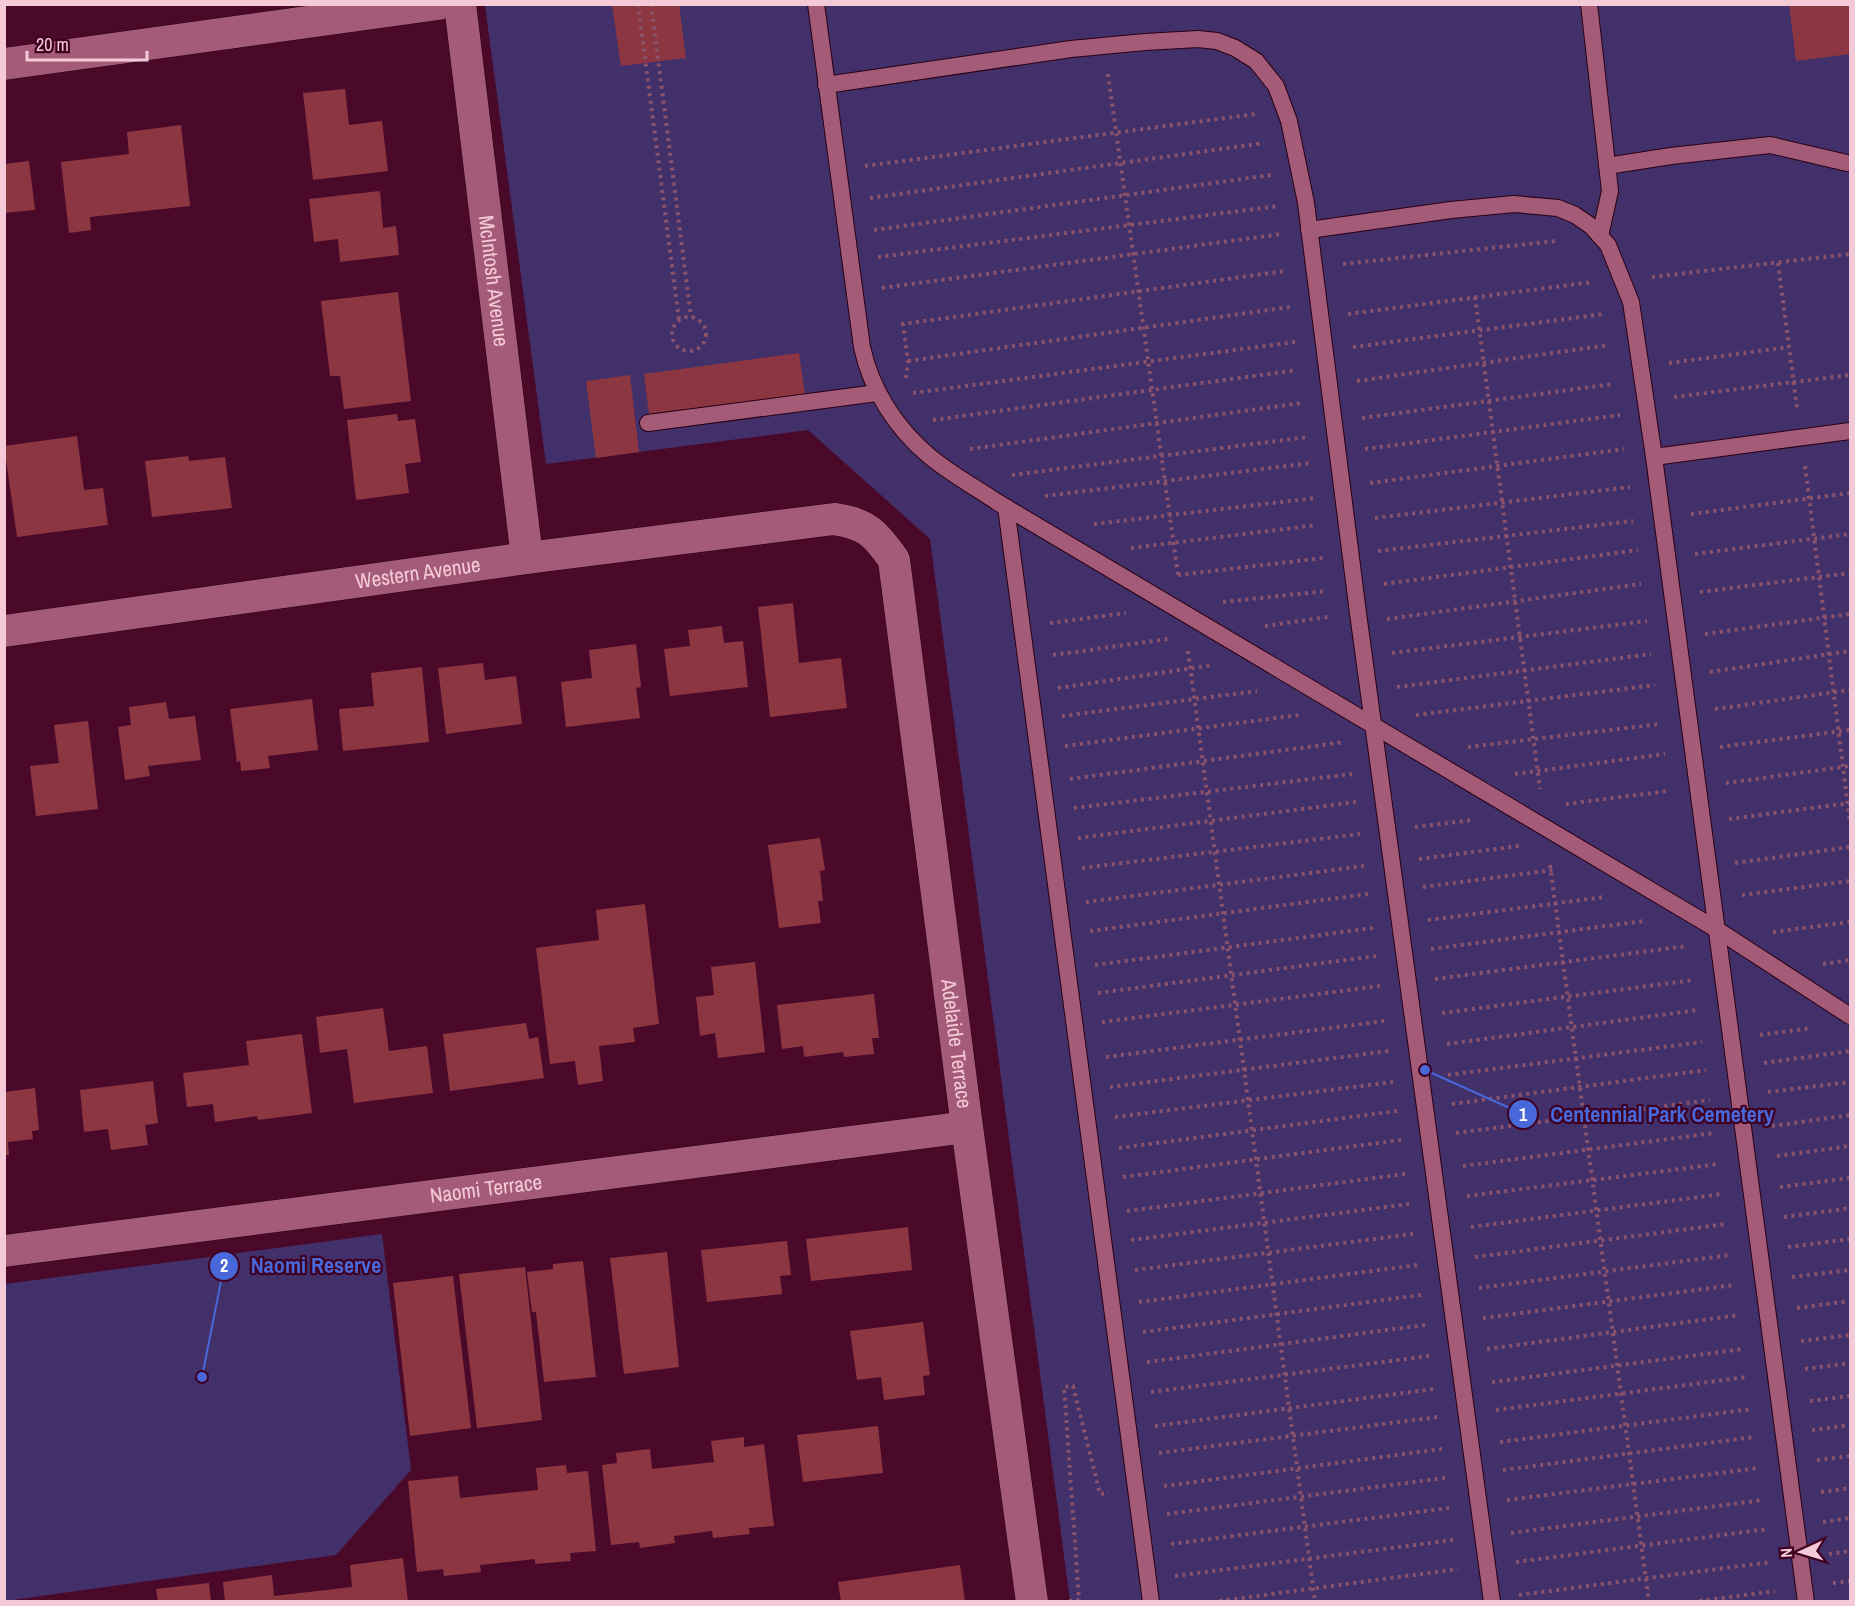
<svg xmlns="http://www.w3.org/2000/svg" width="1855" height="1606" font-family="'Archivo Narrow',sans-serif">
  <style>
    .green { fill: #42306a }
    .building { fill: #8c3641 }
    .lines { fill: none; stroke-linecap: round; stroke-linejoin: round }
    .service-casing { stroke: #290013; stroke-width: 18 }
    .minor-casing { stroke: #290013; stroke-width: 33 }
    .path { stroke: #8b526c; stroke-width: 4; stroke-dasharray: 3 4.5; stroke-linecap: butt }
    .service { stroke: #a45b78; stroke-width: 16 }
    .minor { stroke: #a45b78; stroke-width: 32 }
    .labels { text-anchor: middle; stroke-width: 4.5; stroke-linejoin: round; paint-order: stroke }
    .street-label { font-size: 21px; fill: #f4cad8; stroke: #3f0021 }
    .leader { fill: none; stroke: #4867d8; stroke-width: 2 }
    .callout-dot { fill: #4867d8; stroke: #3f0021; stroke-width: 2 }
    .mark-label { font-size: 18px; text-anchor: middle; font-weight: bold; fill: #fff }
    .callout-label { font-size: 22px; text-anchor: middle; font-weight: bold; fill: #4867d8; stroke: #3f0021; stroke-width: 4.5; stroke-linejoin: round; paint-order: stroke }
  </style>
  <rect width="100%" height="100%" fill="#4b092a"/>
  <g class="green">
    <path d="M485,5h1365v1596h-780l-140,-1062 -122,-109 -262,34z"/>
    <path d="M382,1234l29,236 -75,85 -331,46v-317z"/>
  </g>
  <g class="building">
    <path d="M679,4l7,54 -65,8 -9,-61z"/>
    <path d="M1789,4h61v50l-54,7z"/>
    <path d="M345,89l4,36 33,-4 6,50 -75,9 -10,-87z"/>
    <path d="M181,125l9,81 -100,11 1,13 -22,3 -8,-71 68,-8 -2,-22z"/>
    <path d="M29,161l6,49 -31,3v-49z"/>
    <path d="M380,191l3,37 13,-2 3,29 -59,7 -2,-23 -24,3 -5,-43z"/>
    <path d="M398,292l13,109 -67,8 -4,-33h-10l-9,-75z"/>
    <path d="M799,353l6,41 -156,20 -5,-40z"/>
    <path d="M630,375l9,77 -43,6 -10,-77z"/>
    <path d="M397,414l1,7 17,-2 6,43 -16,2 4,29 -53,7 -9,-80z"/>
    <path d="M77,436l7,54 19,-2 5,37 -91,12 -13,-91z"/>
    <path d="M188,456l1,5 36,-4 7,51 -80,9 -7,-56z"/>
    <path d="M793,603l6,60 42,-5 6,50 -77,9 -12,-110z"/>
    <path d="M722,626l2,17 19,-2 5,46 -78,9 -6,-47 26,-3 -2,-16z"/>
    <path d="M636,644l5,43 -5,1 4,30 -74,9 -5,-45 31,-4 -3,-28z"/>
    <path d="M483,663l2,17 31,-4 6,48 -76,10 -8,-66z"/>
    <path d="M422,667l7,75 -86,9 -4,-42 35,-3 -3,-33z"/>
    <path d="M312,699l6,51 -50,6 2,12 -29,3 -1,-10 -3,1 -7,-53z"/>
    <path d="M166,702l3,17 26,-3 6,44 -53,6 2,10 -25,4 -7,-53 13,-2 -2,-18z"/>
    <path d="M88,721l10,88 -62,7 -6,-50 29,-3 -5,-38z"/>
    <path d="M820,838l5,32 -5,1 3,30h-5l3,22 -42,5 -11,-83z"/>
    <path d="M645,904l14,120 -26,4 2,14 -36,4 4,35 -25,4 -3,-24 -25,3 -14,-116 63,-8 -3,-30z"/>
    <path d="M755,962l10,90 -47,6 -3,-25 -15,3 -4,-39 18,-2 -3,-28z"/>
    <path d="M874,994l5,44h-7l2,16 -30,3 -1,-5 -39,5 -1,-11 -21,3 -5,-44z"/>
    <path d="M383,1008l6,43 38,-5 6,47 -79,10 -7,-54 -27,4 -4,-36z"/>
    <path d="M526,1023l3,16 9,-2 6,41 -94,13 -7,-57z"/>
    <path d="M302,1034l10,79 -54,7 -1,-4 -42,6 -2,-18 -26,3 -4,-34 66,-8 -3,-24z"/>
    <path d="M153,1081l5,42 -13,2 3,20 -37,5 -3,-21 -24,3 -4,-42z"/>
    <path d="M35,1088l4,42 -7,1 1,8 -25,3 1,13h-5v-63z"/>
    <path d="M908,1227l4,43 -101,11 -5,-42z"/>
    <path d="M787,1241l4,34 -11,1 2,18 -75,8 -6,-52z"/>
    <path d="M667,1252l12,115 -55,7 -14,-116z"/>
    <path d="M583,1261l13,116 -52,5 -8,-70h-4l-5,-40 26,-3v-5z"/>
    <path d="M525,1267l17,153 -65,8 -18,-154z"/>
    <path d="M453,1276l18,152 -61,8 -17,-153z"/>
    <path d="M923,1322l7,53 -7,1 2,19 -41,5 -3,-23 -24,3 -7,-49z"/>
    <path d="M878,1426l5,47 -80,9 -6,-47z"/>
    <path d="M744,1437v10l20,-3 10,82 -25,2 1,6 -37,4 -1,-7 -38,5 1,7 -35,5 -1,-6 -28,3 -9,-80 15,-2 -1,-10 34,-4 2,20 62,-7 -3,-21z"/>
    <path d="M566,1465l1,8 21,-2 8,80 -26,2 1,8 -36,3v-5l-55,6 1,7 -37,4 -1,-7 -26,3 -9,-91 50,-5 2,22 78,-8 -2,-22z"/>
    <path d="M403,1558l5,44h-183l-2,-20 49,-7 2,21 78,-9 -2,-22z"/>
    <path d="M960,1565l5,36 -124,1 -3,-20z"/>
    <path d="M209,1583l2,19h-53l-2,-13z"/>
  </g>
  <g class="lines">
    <g class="service-casing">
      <g id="service">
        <path d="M816,4l46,343c9,42 33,80 66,108 21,18 47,32 69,47l719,427 134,87"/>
        <path d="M1589,4l21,187 -10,45"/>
        <path d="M826,85l245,-36 74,-7 53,-3 19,2 18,7 21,13 20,25 13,35 17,82 52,410 134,989"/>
        <path d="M1607,166l64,-10 99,-11 77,18"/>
        <path d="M1309,230l142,-20 63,-6 44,4 17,7 16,11 17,19 23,57 23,155"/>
        <path d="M648,423l229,-30"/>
        <path d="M1006,507l145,1095"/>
        <path d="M1806,1602l-152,-1145 196,-26"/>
      </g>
    </g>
    <g class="minor-casing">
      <g id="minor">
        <path id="s1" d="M460,4l67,554"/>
        <path d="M4,64l434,-60"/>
        <path id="s2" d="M4,631l523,-73 307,-39c32,4 42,15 60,41l73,567 65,475"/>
        <path id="s3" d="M4,1251l963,-124"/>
      </g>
    </g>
    <g class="path">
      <path d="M638,4l41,316"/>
      <path d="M651,4l40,313"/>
      <path d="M1108,74l70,501"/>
      <path d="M865,166l391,-52"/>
      <path d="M870,198l394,-55"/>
      <path d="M874,230l397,-55"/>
      <path d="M878,257l401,-51"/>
      <path d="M1778,263l19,145"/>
      <path d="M1343,264l213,-23"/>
      <path d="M1652,277l198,-23"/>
      <path d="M882,288l400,-54"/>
      <path d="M1475,297l65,492"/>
      <path d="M1348,314l245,-32"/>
      <circle cx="689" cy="334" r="17"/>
      <path d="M1353,347l251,-33"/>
      <path d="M908,361l382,-54"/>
      <path d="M1669,363l120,-16"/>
      <path d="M906,378l2,-17 -5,-37 382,-53"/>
      <path d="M1357,381l251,-36"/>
      <path d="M913,393l382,-51"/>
      <path d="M1674,397l176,-22"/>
      <path d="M1362,418l251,-34"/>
      <path d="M933,420l364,-50"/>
      <path d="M970,449l331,-46"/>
      <path d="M1365,449l255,-34"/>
      <path d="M1805,466l45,356"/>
      <path d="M1012,475l296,-38"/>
      <path d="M1370,483l254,-34"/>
      <path d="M1045,496l266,-33"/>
      <path d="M1691,514l159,-21"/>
      <path d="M1375,518l255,-31"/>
      <path d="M1094,524l222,-26"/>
      <path d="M1131,548l186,-23"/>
      <path d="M1378,551l255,-30"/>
      <path d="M1695,554l155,-20"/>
      <path d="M1178,575l145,-17"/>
      <path d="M1384,584l254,-34"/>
      <path d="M1700,592l150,-19"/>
      <path d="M1223,602l103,-11"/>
      <path d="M1387,619l254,-35"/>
      <path d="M1050,623l76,-10"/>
      <path d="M1265,626l63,-9"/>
      <path d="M1705,634l145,-20"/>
      <path d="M1188,651l127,951"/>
      <path d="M1392,653l255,-32"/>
      <path d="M1053,655l115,-16"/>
      <path d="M1710,672l140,-21"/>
      <path d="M1397,687l254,-33"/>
      <path d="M1058,688l156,-23"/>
      <path d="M1715,709l135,-19"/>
      <path d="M1416,715l239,-30"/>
      <path d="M1062,716l195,-25"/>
      <path d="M1065,746l234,-31"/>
      <path d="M1468,747l192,-23"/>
      <path d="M1720,747l130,-17"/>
      <path d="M1515,774l150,-20"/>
      <path d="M1070,779l275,-37"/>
      <path d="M1726,783l124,-17"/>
      <path d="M1566,804l102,-13"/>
      <path d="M1074,808l278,-34"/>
      <path d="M1729,819l121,-16"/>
      <path d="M1415,827l58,-7"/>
      <path d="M1078,838l278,-36"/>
      <path d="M1419,859l100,-13"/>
      <path d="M1735,863l115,-16"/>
      <path d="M1550,865l99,737"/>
      <path d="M1082,868l278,-34"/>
      <path d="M1423,887l130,-17"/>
      <path d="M1742,895l108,-14"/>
      <path d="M1086,902l278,-36"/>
      <path d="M1428,920l176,-23"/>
      <path d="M1090,931l278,-37"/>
      <path d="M1773,932l77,-10"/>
      <path d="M1431,949l213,-28"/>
      <path d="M1823,964l27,-4"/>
      <path d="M1095,965l278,-37"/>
      <path d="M1435,979l252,-33"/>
      <path d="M1098,993l278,-37"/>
      <path d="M1442,1013l252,-33"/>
      <path d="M1102,1022l278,-36"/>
      <path d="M1760,1035l52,-7"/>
      <path d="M1447,1044l251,-34"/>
      <path d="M1106,1057l278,-36"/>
      <path d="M1764,1063l86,-12"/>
      <path d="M1448,1075l254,-33"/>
      <path d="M1110,1087l279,-36"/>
      <path d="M1768,1092l82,-10"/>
      <path d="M1452,1104l254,-34"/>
      <path d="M1115,1117l278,-35"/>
      <path d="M1772,1126l78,-11"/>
      <path d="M1456,1133l254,-33"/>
      <path d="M1119,1148l278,-37"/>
      <path d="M1777,1156l73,-10"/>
      <path d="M1463,1166l251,-33"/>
      <path d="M1123,1177l278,-37"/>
      <path d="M1780,1187l70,-9"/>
      <path d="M1467,1196l252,-32"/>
      <path d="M1127,1211l278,-37"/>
      <path d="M1784,1217l66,-9"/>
      <path d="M1471,1227l251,-33"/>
      <path d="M1131,1240l278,-36"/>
      <path d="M1788,1247l62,-8"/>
      <path d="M1475,1257l251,-33"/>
      <path d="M1135,1270l278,-36"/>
      <path d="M1792,1277l58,-7"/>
      <path d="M1479,1288l251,-33"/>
      <path d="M1139,1302l278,-37"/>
      <path d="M1797,1308l53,-7"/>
      <path d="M1483,1318l251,-33"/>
      <path d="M1143,1332l278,-37"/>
      <path d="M1801,1341l49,-6"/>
      <path d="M1487,1349l252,-34"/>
      <path d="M1147,1362l278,-37"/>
      <path d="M1805,1369l45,-6"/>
      <path d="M1492,1382l251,-33"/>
      <path d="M1151,1392l278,-36"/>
      <path d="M1810,1401l40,-5"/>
      <path d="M1496,1410l251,-33"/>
      <path d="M1155,1426l279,-37"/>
      <path d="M1812,1430l38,-5"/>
      <path d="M1500,1442l252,-33"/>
      <path d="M1159,1453l279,-36"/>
      <path d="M1817,1460l33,-4"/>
      <path d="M1503,1470l251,-33"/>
      <path d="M1164,1486l278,-37"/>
      <path d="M1821,1492l29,-4"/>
      <path d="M1507,1500l252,-32"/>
      <path d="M1167,1514l278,-36"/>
      <path d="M1823,1522l27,-4"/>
      <path d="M1511,1533l252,-33"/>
      <path d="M1171,1544l278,-36"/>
      <path d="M1829,1554l21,-3"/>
      <path d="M1516,1562l252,-33"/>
      <path d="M1175,1576l278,-36"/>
      <path d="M1833,1583l17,-2"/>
      <path d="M1519,1595l252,-33"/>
      <path d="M1069,1601l10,-1 -15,-213 9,-1 27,108 9,-1"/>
      <path d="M1212,1602l246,-33"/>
      <path d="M1692,1602l83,-11"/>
    </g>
    <use href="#service" class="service"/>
    <use href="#minor" class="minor"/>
  </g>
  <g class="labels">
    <g class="street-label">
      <text dy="7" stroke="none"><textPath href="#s1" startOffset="279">McIntosh Avenue</textPath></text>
      <text dy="7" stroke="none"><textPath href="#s2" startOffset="418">Western Avenue</textPath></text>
      <text dy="7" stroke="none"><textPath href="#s2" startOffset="1401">Adelaide Terrace</textPath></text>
      <text dy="7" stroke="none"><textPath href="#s3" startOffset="486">Naomi Terrace</textPath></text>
    </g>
  </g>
  <path class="leader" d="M1425 1070L1523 1114M202 1377L224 1266"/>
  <g class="callout-dot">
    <circle cx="1425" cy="1070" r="6"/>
    <circle cx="202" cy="1377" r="6"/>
    <circle cx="1523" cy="1114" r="15"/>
    <circle cx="224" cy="1266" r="15"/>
  </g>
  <g class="mark-label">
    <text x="1523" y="1121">1</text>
    <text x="224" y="1272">2</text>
  </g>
  <g class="callout-label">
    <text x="1662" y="1122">Centennial Park Cemetery</text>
    <text x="316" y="1273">Naomi Reserve</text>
  </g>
  <rect width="1855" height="1606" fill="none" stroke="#f4cad8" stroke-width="12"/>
  <g transform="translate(1801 1552) rotate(266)" stroke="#3f0021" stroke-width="4.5" paint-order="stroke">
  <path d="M0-4.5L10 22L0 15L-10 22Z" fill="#f4cad8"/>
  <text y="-9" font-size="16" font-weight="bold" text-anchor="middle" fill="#f4cad8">N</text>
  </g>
  <path d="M27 51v9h120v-9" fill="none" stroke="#f4cad8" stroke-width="3"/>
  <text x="36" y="51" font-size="18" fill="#f4cad8" stroke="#3f0021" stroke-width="4.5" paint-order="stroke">20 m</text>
</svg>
